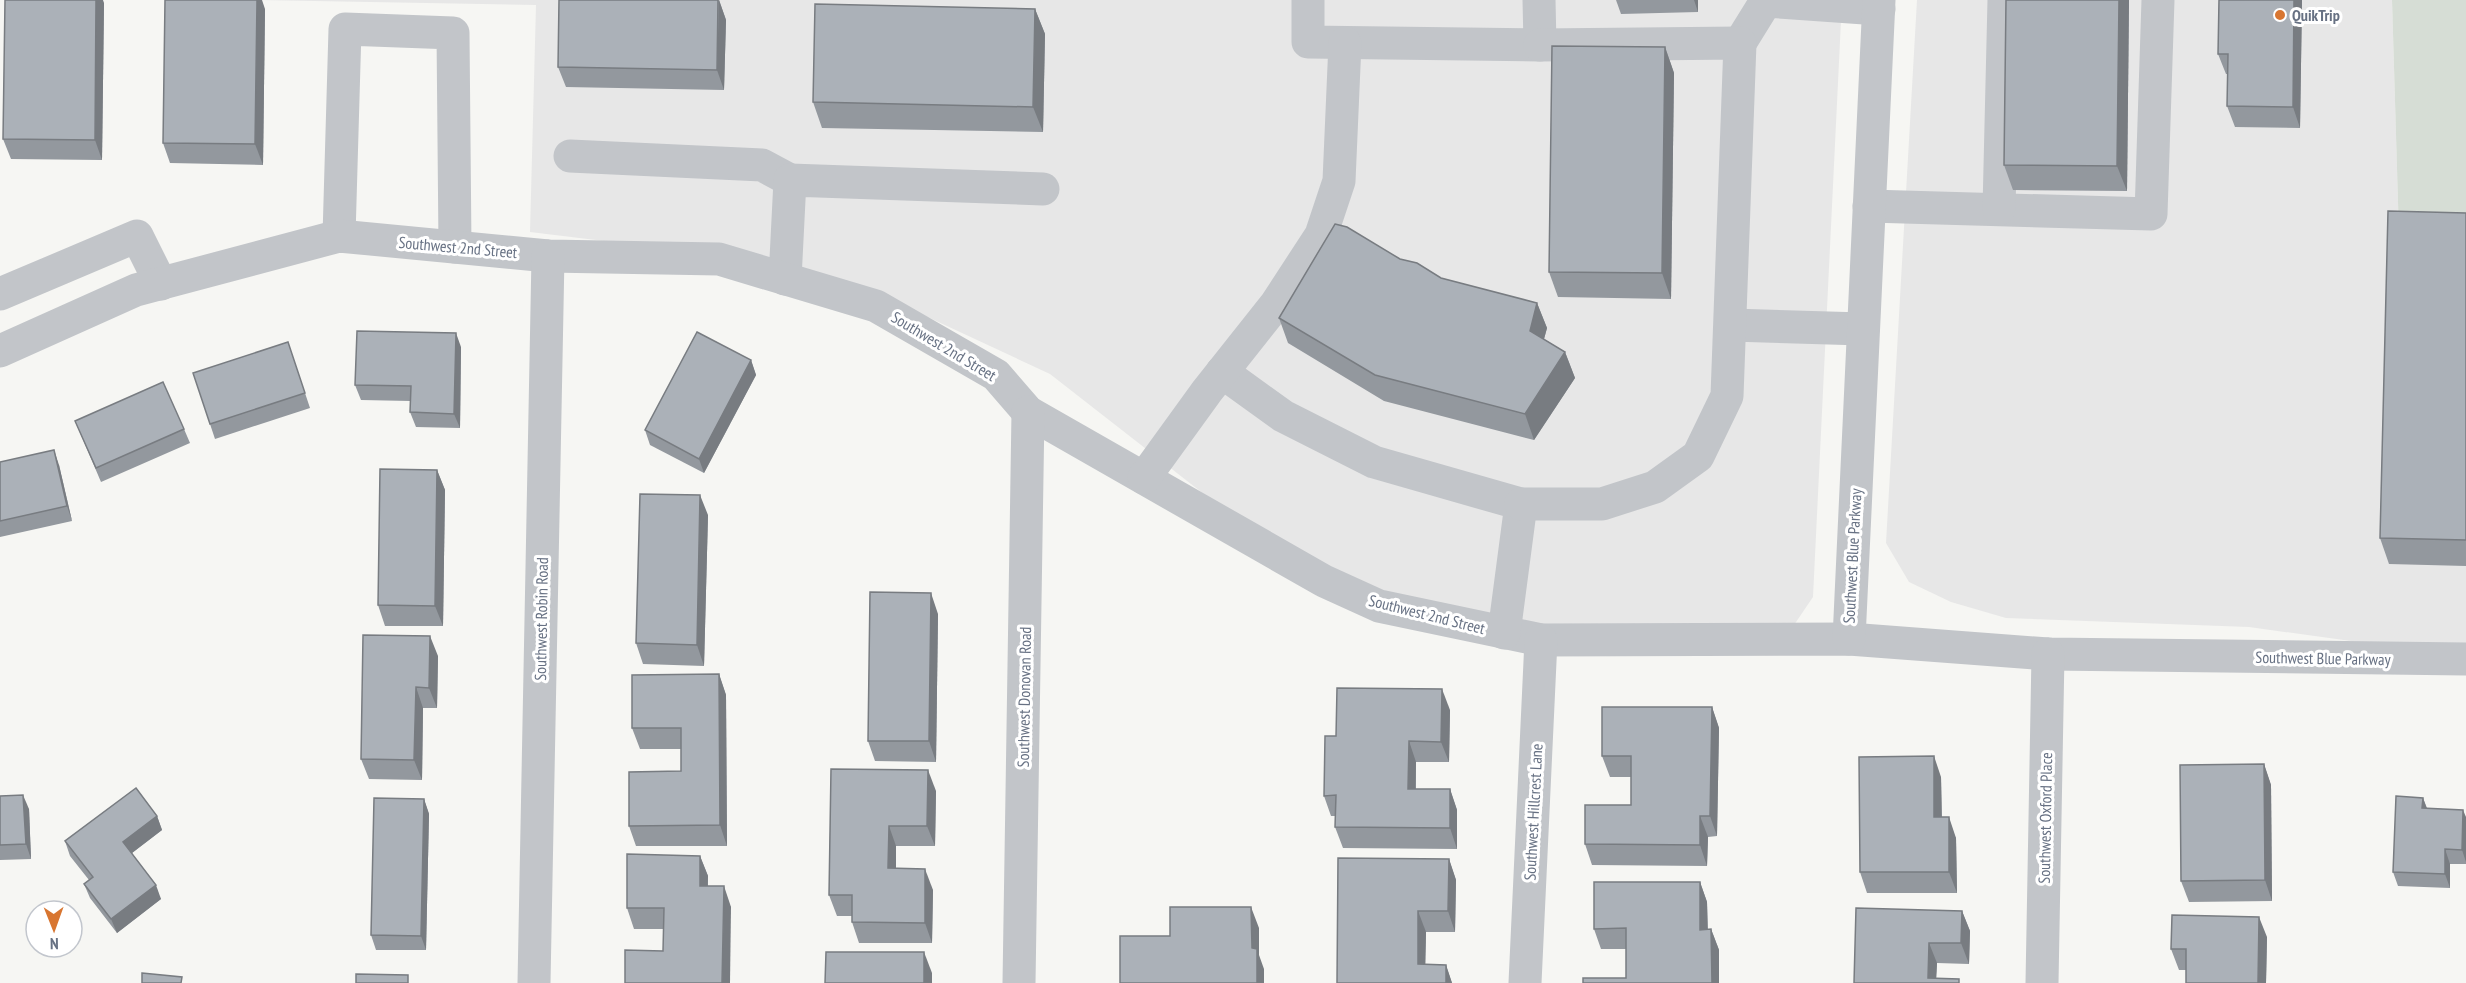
<svg xmlns="http://www.w3.org/2000/svg" width="2466" height="983" font-family="'PT Sans Narrow',sans-serif">
  <style>
    .built { fill: #e7e7e7 }
    .green { fill: #d6ddd5 }
    .lines { fill: none; stroke-linecap: round; stroke-linejoin: round }
    .minor { stroke: #c2c5c9; stroke-width: 33 }
    .wall { fill: #93989e }
    .shaded-wall { fill: #787c81 }
    .building { fill: #abb1b8; stroke: #787c81; stroke-width: 1.5 }
    .poi-dot { fill: #d87631; stroke: #fff; stroke-width: 2 }
    .labels { text-anchor: middle; stroke-width: 6; stroke-linejoin: round; paint-order: stroke }
    .poi-label { font-size: 16px; font-weight: bold; fill: #677183; stroke: #fff; text-anchor: start }
    .street-label { font-size: 16px; fill: #677183; stroke: #fff }
  </style>
  <rect width="100%" height="100%" fill="#f6f6f3"/>
  <g class="built">
    <path d="M258,0h1584l-29,597 -19,28 -280,-1 -125,-26 -139,-68 -200,-156 -159,-74 -221,-51 -140,-17 6,-227z"/>
    <path d="M1917,0h475l7,236 67,2v419l-217,-30 -243,-9 -55,-16 -42,-20 -23,-39z"/>
  </g>
  <path class="green" d="M2392,0h74v238l-67,-2z"/>
  <g class="lines">
    <g class="minor">
      <path d="M1308,0v42l232,3 -1,-45"/>
      <path d="M1740,43l26,-42 113,8"/>
      <path d="M570,156l192,9 28,15"/>
      <path d="M1869,206l282,8 7,-214"/>
      <path d="M1999,209l5,-209"/>
      <path d="M339,236l6,-207 108,4 2,214"/>
      <path d="M785,279l5,-99 253,9"/>
      <path d="M0,294l137,-58 24,48"/>
      <path d="M1731,325l132,4"/>
      <path d="M0,351l136,-61 203,-54 209,20 171,3 157,47 120,69 32,37 296,169 55,25 162,34 308,-1 199,15 418,5"/>
      <path d="M1222,372l61,44 91,46 147,42 -17,129"/>
      <path d="M1144,478l63,-87 69,-87 45,-69 18,-54 6,-138"/>
      <path d="M1521,504h81l53,-17 43,-31 29,-60 13,-353 -200,2"/>
      <path d="M1849,639l30,-639"/>
      <path d="M534,983l14,-727"/>
      <path d="M1019,983l9,-571"/>
      <path d="M1525,983l16,-343"/>
      <path d="M2042,983l6,-329"/>
    </g>
  </g>
  <g class="wall">
    <path d="M719,0l7,20 -2,70 -158,-3 -8,-20z"/>
    <path d="M1616,0h82v12l-77,2z"/>
    <path d="M2006,0h123l-2,191 -114,-1 -9,-25z"/>
    <path d="M2219,0h83l-2,128 -65,-1 -8,-21 1,-32h-2l-8,-20z"/>
    <path d="M104,3l-2,157 -91,-1 -8,-20z"/>
    <path d="M265,9l-2,156 -93,-2 -7,-20z"/>
    <path d="M1035,9l10,25 -2,98 -221,-4 -9,-26z"/>
    <path d="M1665,47l9,26 -3,226 -113,-2 -9,-25z"/>
    <path d="M2466,213v353l-77,-2 -9,-26z"/>
    <path d="M1400,259l41,19 96,25 10,25 -3,11 21,13 10,26 -41,62 -150,-39 -96,-58 -9,-25z"/>
    <path d="M288,342l22,66 -95,31 -5,-15z"/>
    <path d="M461,347l-1,81 -44,-1 -6,-15 1,-11 -50,-1 -6,-15z"/>
    <path d="M751,360l5,15 -52,98 -54,-28 -5,-15z"/>
    <path d="M75,421l109,8 6,14 -89,39 -20,-47z"/>
    <path d="M0,462l59,3 13,56 -72,16z"/>
    <path d="M437,470l8,20 -2,136h-58l-7,-21z"/>
    <path d="M708,515l-4,151 -61,-2 -7,-21z"/>
    <path d="M938,614l-2,148 -61,-1 -7,-20z"/>
    <path d="M438,656l-1,52h-14l-1,72 -53,-1 -8,-20z"/>
    <path d="M719,674l7,21 1,151h-91l-7,-20 52,-55v-22h-41l-8,-21z"/>
    <path d="M1712,707l7,21 -2,108 -9,1 -1,29 -115,-1 -7,-21 46,-39v-28h-21l-8,-21z"/>
    <path d="M1450,710l-1,52h-33v27h34l7,21v39l-114,-1 -8,-21v-11h-4l-7,-20 12,-60z"/>
    <path d="M2264,764l7,21 1,116 -83,1 -8,-21z"/>
    <path d="M831,769l105,22 -1,55h-39v22l37,22 -1,53h-73l-7,-21v-6h-15l-8,-21z"/>
    <path d="M1941,777l1,40 14,21 1,55h-90l-7,-21z"/>
    <path d="M0,796l29,13 2,50 -31,1z"/>
    <path d="M2423,798l4,10 39,9v47h-16v24l-52,-2 -5,-14z"/>
    <path d="M424,799l5,15 -3,136h-50l-5,-15z"/>
    <path d="M157,816l5,14 -30,23 29,46 -44,34 -27,-35 -6,-14 5,-4 -19,-24 -5,-15z"/>
    <path d="M700,856l8,20v10l23,21 -68,22h-29l-7,-21z"/>
    <path d="M1449,859l7,21 -1,52h-29l-1,32 21,1 6,18h-115z"/>
    <path d="M1700,882l7,20 1,28 3,-1 8,21v33h-136l43,-5v-29h-25l-7,-20z"/>
    <path d="M1962,911l8,20 -1,33 -32,-1 -1,15 -82,5z"/>
    <path d="M2267,937l-1,46h-80v-13h-7l-8,-21z"/>
  </g>
  <g class="shaded-wall">
    <path d="M96,0h7l1,3 -2,157 -7,-20z"/>
    <path d="M257,0h5l3,9 -2,156 -8,-21z"/>
    <path d="M719,0l7,20 -2,70 -7,-20z"/>
    <path d="M1694,0h4v12z"/>
    <path d="M2119,0h10l-2,191 -10,-25z"/>
    <path d="M2294,0h8l-2,128 -7,-21z"/>
    <path d="M1035,9l10,25 -2,98 -10,-25z"/>
    <path d="M1665,47l9,26 -3,226 -9,-26z"/>
    <path d="M1537,303l10,25 -8,29 -9,-26z"/>
    <path d="M456,333l5,14 -1,81 -6,-14z"/>
    <path d="M1565,352l10,26 -41,62 -9,-26z"/>
    <path d="M751,360l5,15 -52,98 -5,-14z"/>
    <path d="M54,450l5,15 13,56 -5,-15z"/>
    <path d="M437,470l8,20 -2,136 -8,-20z"/>
    <path d="M700,495l8,20 -4,151 -7,-21z"/>
    <path d="M931,593l7,21 -2,148 -7,-21z"/>
    <path d="M430,636l8,20 -1,52 -8,-20z"/>
    <path d="M719,674l7,21 1,151 -7,-21z"/>
    <path d="M416,687l7,21 -1,72 -8,-20z"/>
    <path d="M1442,689l8,21 -1,52 -8,-20z"/>
    <path d="M1712,707l7,21 -2,108 -7,-20z"/>
    <path d="M1409,741l7,21 -1,48 -7,-21z"/>
    <path d="M1934,756l7,21 1,61 -8,-21z"/>
    <path d="M2264,764l7,21 1,116 -7,-21z"/>
    <path d="M928,770l8,21 -1,55 -8,-20z"/>
    <path d="M1450,789l7,21v39l-7,-21z"/>
    <path d="M23,795l6,14 2,50 -5,-15z"/>
    <path d="M2423,798l5,14 -6,-4z"/>
    <path d="M424,799l5,15 -3,136 -5,-14z"/>
    <path d="M2463,810l3,7v45l-4,-12z"/>
    <path d="M157,816l5,14 -34,26 -5,-14z"/>
    <path d="M1700,816l8,21 -1,29 -7,-21z"/>
    <path d="M1949,817l7,21 1,55 -8,-21z"/>
    <path d="M889,826l7,20v43l-8,-21z"/>
    <path d="M2445,849l5,15v24l-5,-14z"/>
    <path d="M700,856l8,20 -1,31 -7,-21z"/>
    <path d="M1449,859l7,21 -1,52 -7,-21z"/>
    <path d="M925,869l8,21 -1,53 -7,-20z"/>
    <path d="M1700,882l7,20 1,48 -8,-20z"/>
    <path d="M156,885l5,14 -44,34 -6,-14z"/>
    <path d="M724,886l7,21 -1,76h-8z"/>
    <path d="M1251,907l8,21v27l5,14v14h-7l-5,-35z"/>
    <path d="M1418,911l8,21 -1,51 -7,-19z"/>
    <path d="M1962,911l8,20 -1,33 -8,-21z"/>
    <path d="M2259,917l8,20 -1,46h-8z"/>
    <path d="M1711,929l8,21v33h-7z"/>
    <path d="M1929,943l8,20 -1,20 -8,-5z"/>
    <path d="M924,952l8,21v10h-8z"/>
    <path d="M1446,965l6,18h-6z"/>
  </g>
  <g class="building">
    <path d="M5,0h91l-1,140 -92,-1z"/>
    <path d="M165,0h92l-2,144 -92,-1z"/>
    <path d="M559,0h159l-1,70 -159,-3z"/>
    <path d="M2006,0h113l-2,166 -113,-1z"/>
    <path d="M2219,0h75l-1,107 -66,-1 1,-52h-10z"/>
    <path d="M815,4l220,5 -2,98 -220,-5z"/>
    <path d="M1552,46l113,1 -3,226 -113,-1z"/>
    <path d="M2388,211l78,2v327l-86,-2z"/>
    <path d="M1335,224l12,3 53,32 17,4 24,15 96,25 -7,28 35,21 -40,62 -150,-39 -96,-57z"/>
    <path d="M357,331l99,2 -2,81 -44,-2 1,-26 -56,-1z"/>
    <path d="M697,332l54,28 -52,99 -54,-29z"/>
    <path d="M288,342l17,51 -95,31 -17,-51z"/>
    <path d="M163,382l21,47 -88,39 -21,-47z"/>
    <path d="M54,450l13,56 -67,15v-59z"/>
    <path d="M380,469l57,1 -2,136 -57,-1z"/>
    <path d="M640,494l60,1 -3,150 -61,-2z"/>
    <path d="M870,592l61,1 -2,148h-61z"/>
    <path d="M363,635l67,1 -1,52 -13,-1 -2,73 -53,-1z"/>
    <path d="M719,674l1,151 -91,1v-54l52,-1v-43h-49v-53z"/>
    <path d="M1337,688l105,1 -1,53 -32,-1 -1,48h42v39l-115,-1 1,-32 -12,1 1,-60h11z"/>
    <path d="M1602,707h110l-2,109h-10v29l-115,-1v-39h46v-49h-29z"/>
    <path d="M1934,756v61h15v55h-89l-1,-115z"/>
    <path d="M2264,764l1,116 -84,1 -1,-116z"/>
    <path d="M831,769l97,1 -1,56h-38l-1,42 37,1v54l-73,-1v-27h-23z"/>
    <path d="M136,788l21,28 -34,26 33,43 -45,34 -27,-35 9,-7 -28,-36z"/>
    <path d="M23,795l3,49 -26,1v-49z"/>
    <path d="M2396,796l27,2 -1,10 41,2 -1,40 -17,-1v25l-52,-2z"/>
    <path d="M374,798l50,1 -3,137 -50,-1z"/>
    <path d="M627,854l73,2v30h24l-2,97h-97v-33l38,1 1,-43h-37z"/>
    <path d="M1338,858l111,1 -1,52h-30v53l28,1v18h-109z"/>
    <path d="M1594,882h106v48l11,-1 1,54h-129v-5h43v-50l-32,1z"/>
    <path d="M1170,907h81l1,41 5,1v34h-137v-47h50z"/>
    <path d="M1856,908l106,3 -1,32h-32l-1,35 31,1v4h-105z"/>
    <path d="M2172,915l87,2 -1,66h-72v-34h-15z"/>
    <path d="M826,952h98v31h-99z"/>
    <path d="M142,973l40,4 -1,6h-39z"/>
    <path d="M356,974l52,1v8h-52z"/>
  </g>
  <circle class="poi-dot" cx="2280" cy="15" r="6"/>
  <g class="labels">
    <g class="poi-label">
      <text x="2292" y="21">QuikTrip</text>
    </g>
    <g class="street-label">
      <text transform="translate(458 247) rotate(5)" y="6">Southwest 2nd Street</text>
      <text transform="translate(944 346) rotate(31)" y="6">Southwest 2nd Street</text>
      <text transform="translate(1852 556) rotate(-87)" y="6">Southwest Blue Parkway</text>
      <text transform="translate(1427 614) rotate(14)" y="6">Southwest 2nd Street</text>
      <text transform="translate(541 619) rotate(-89)" y="6">Southwest Robin Road</text>
      <text transform="translate(2323 658) rotate(1)" y="6">Southwest Blue Parkway</text>
      <text transform="translate(1024 697) rotate(-89)" y="6">Southwest Donovan Road</text>
      <text transform="translate(1533 812) rotate(-87)" y="6">Southwest Hillcrest Lane</text>
      <text transform="translate(2045 818) rotate(-89)" y="6">Southwest Oxford Place</text>
    </g>
  </g>
  <g transform="translate(54 929) rotate(179)"><circle r="28" fill="#ffffff" stroke="#c2c6cd" stroke-width="1.5"/>
  <path d="M0-4.5L10 22L0 15L-10 22Z" fill="#d87631"/>
  <text y="-9" font-size="16" font-weight="bold" text-anchor="middle" fill="#677183">N</text>
  </g>
</svg>
